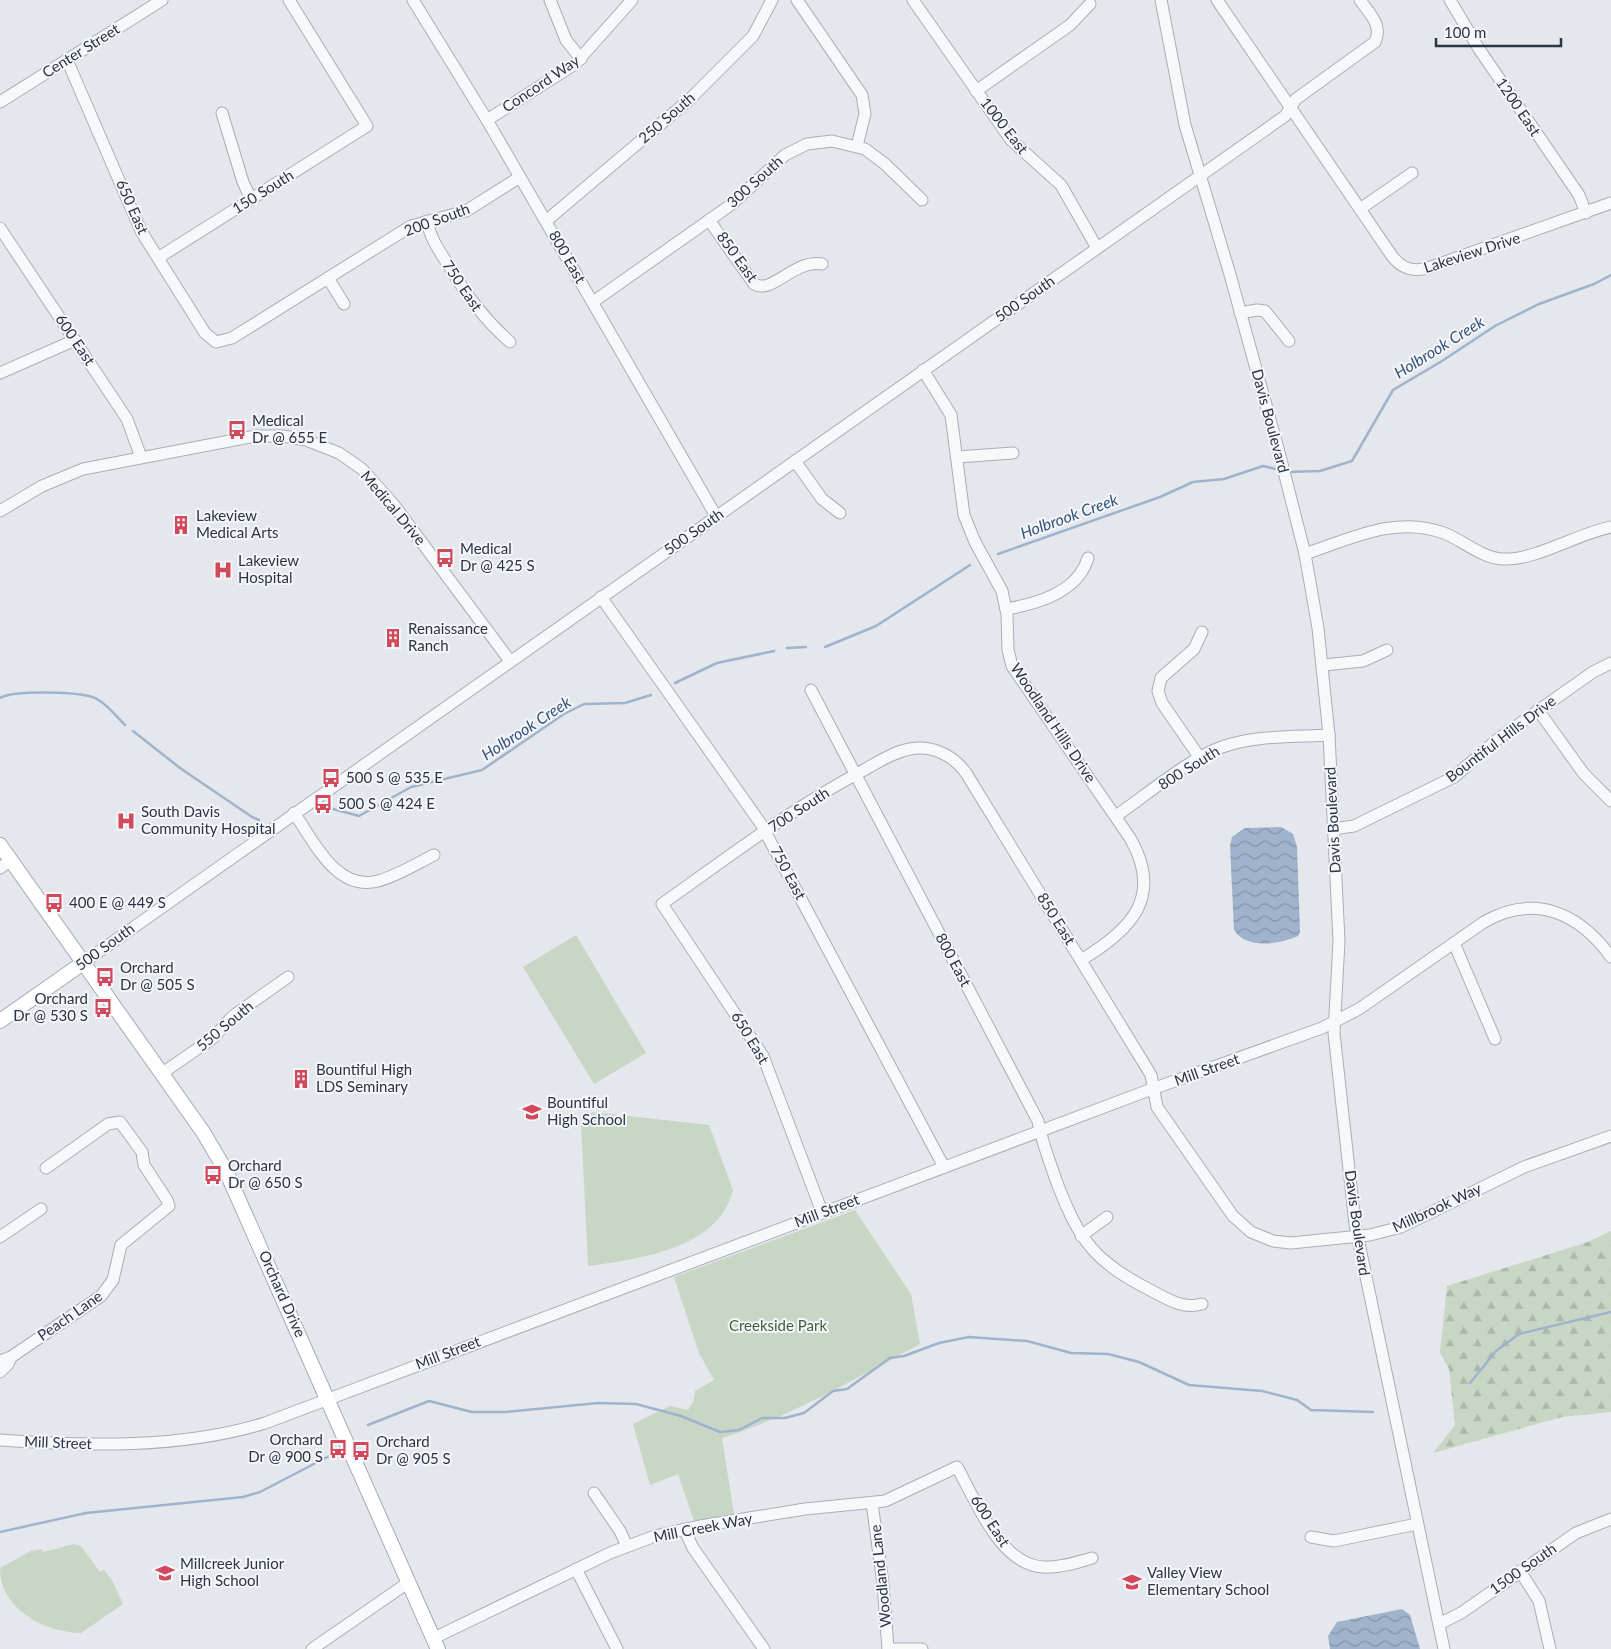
<svg xmlns="http://www.w3.org/2000/svg" width="1611" height="1649" font-family="Lato,sans-serif">
  <style>
    .forest { fill: url(#forest-firs) }
    .park { fill: #c9d6c5 }
    .water { fill: url(#water-waves) }
    .lines { fill: none; stroke-linecap: round; stroke-linejoin: round }
    .stream { stroke: #9fb4cc; stroke-width: 2.5 }
    .minor-casing { stroke: #a9aeb7; stroke-width: 13 }
    .major-casing { stroke: #a3abb8; stroke-width: 16 }
    .minor { stroke: #f7f8fa; stroke-width: 11 }
    .major { stroke: #fff; stroke-width: 14 }
    .labels { text-anchor: middle; stroke-width: 4; stroke-linejoin: round; paint-order: stroke }
    .street-label { font-size: 15px; fill: #2b3445; stroke: #f4f6f9 }
    .poi-label { font-size: 15px; fill: #2b3445; stroke: #f4f6f9; text-anchor: start }
    .park-label { font-size: 15px; fill: #3f6138; stroke: #f4f6f9 }
    .water-label { font-size: 16px; font-style: italic; fill: #34527a; stroke: #f4f6f9 }
  </style>
  <defs>
    <pattern id="forest-firs" width="22" height="20" patternUnits="userSpaceOnUse" patternTransform="scale(1.25)"><rect width="22" height="20" fill="#c9d6c5"/><path d="M5 1l3.5 6h-7zM16 11l3.5 6h-7z" fill="#adb8ab"/></pattern>
    <pattern id="water-waves" width="16" height="10" patternUnits="userSpaceOnUse" patternTransform="scale(1.25)"><rect width="16" height="10" fill="#9fb4cc"/><path d="M0 5q4-4 8 0t8 0" fill="none" stroke="#8293a7"/></pattern>
  </defs>
  <rect width="100%" height="100%" fill="#e4e7ec"/>
  <path class="forest" d="M1611,1231v181l-49,5 -129,36 22,-28 -6,-56 -9,-16 7,-67 141,-44z"/>
  <g class="park">
    <path d="M576,935l70,118 -52,31 -71,-117z"/>
    <path d="M593,1112l116,13 24,65c-14,59 -95,69 -145,76l-7,-144z"/>
    <path d="M855,1210l56,84 9,50c-64,34 -128,72 -198,94l12,76 -40,7 -16,-47 -28,11 -17,-61 37,-18 18,4 6,-10 1,-9 19,-11 -15,-27 -25,-76z"/>
    <path d="M74,1544l7,2 19,26 4,-2 8,10 11,24 -42,29c-37,-1 -81,-24 -81,-65l31,-17 11,-2 1,3z"/>
  </g>
  <g class="water">
    <path d="M1281,827l12,7 4,13 3,85 -2,4c-19,8 -51,14 -64,-6l-4,-84 2,-9 13,-9z"/>
    <path d="M1402,1609l8,6 10,34h-90l-2,-13 9,-14z"/>
  </g>
  <g class="lines">
    <g class="stream">
      <path d="M1287,472l33,-1 32,-10 41,-71 49,-29 53,-35 44,-22 55,-20 17,-9"/>
      <path d="M998,554l162,-57 33,-15 31,-3 39,-13 17,4"/>
      <path d="M825,647l51,-21 94,-61"/>
      <path d="M787,648l19,-1"/>
      <path d="M675,683l42,-20 57,-12"/>
      <path d="M0,698c14,-8 72,-6 89,-2 14,3 26,19 36,29"/>
      <path d="M133,731l47,37 72,49 7,3"/>
      <path d="M333,809l26,7 52,-29 71,-17 82,-56 20,-10 41,-1 26,-8"/>
      <path d="M1470,1383l26,-32 23,-17 92,-22"/>
      <path d="M368,1425l61,-24 43,11h34l92,-9 38,1 45,12 39,16 19,-2 23,-12h23l19,-5 29,-22 14,-2 43,-31 14,-2 35,-13 30,-6 58,4 44,12 37,1 31,8 50,23 73,6 35,9 14,10 62,2"/>
      <path d="M0,1532l86,-19 157,-16 17,-5 75,-39"/>
    </g>
    <g class="minor-casing">
      <g id="minor">
        <path d="M413,0l74,120 229,396"/>
        <path d="M550,0l16,40 15,19"/>
        <path d="M797,0l65,95 3,19 -8,32"/>
        <path d="M913,0l98,140 50,45 36,63"/>
        <path d="M1161,0l24,125 44,146 50,181 26,102 13,74 11,107 10,206 -5,92 21,191 89,425"/>
        <path d="M1217,0l175,256c10,13 21,16 36,12l183,-65"/>
        <path d="M1450,0l29,49 100,146 7,18"/>
        <path d="M67,60l74,171 64,102 11,9 16,-4 179,-112 55,-15 54,-34"/>
        <path d="M976,91l94,-66 20,-21"/>
        <path d="M0,102l162,-102"/>
        <path d="M222,113l21,69 8,17"/>
        <path d="M487,120l88,-56 57,-64"/>
        <path d="M1360,209l52,-36"/>
        <path d="M709,220l45,64c18,11 40,-25 68,-20"/>
        <path d="M427,221c3,17 13,31 22,45 18,30 35,53 61,76"/>
        <path d="M546,221l143,-121 64,-64 19,-36"/>
        <path d="M0,228l127,191 14,38"/>
        <path d="M158,258l209,-132 -78,-126"/>
        <path d="M328,278l16,26"/>
        <path d="M593,302l139,-98 53,-49 22,-11 25,-3 33,8 20,15 37,36"/>
        <path d="M1240,313l17,-3 8,1 24,30"/>
        <path d="M923,370l28,45 13,100 11,27 27,49 5,23 1,36 4,16 118,172c34,59 1,92 -49,122"/>
        <path d="M0,373l75,-33"/>
        <path d="M957,457l56,-4"/>
        <path d="M795,461l27,38 18,14"/>
        <path d="M0,511l42,-25 41,-17 173,-33h27l23,4 33,13 23,16 32,36 116,156"/>
        <path d="M1305,554c45,-15 91,-39 139,-21 20,8 36,24 58,26 33,2 74,-25 109,-32"/>
        <path d="M601,597l160,227 183,343"/>
        <path d="M1006,609c31,-5 72,-17 82,-51"/>
        <path d="M1324,665l39,-4 24,-11"/>
        <path d="M811,690l227,431c4,22 12,41 19,62 23,59 38,79 95,108 17,9 31,18 50,13"/>
        <path d="M1538,710l46,64 27,27"/>
        <path d="M1200,758l-38,-55 -4,-12 3,-13 33,-29 8,-17"/>
        <path d="M294,813c20,28 42,79 84,68 19,-5 38,-17 56,-26"/>
        <path d="M1116,816c29,-20 74,-58 106,-69 34,-12 72,-10 107,-12"/>
        <path d="M1333,829l21,-3 100,-49 44,-38 95,-67 18,-9"/>
        <path d="M0,868l11,-8"/>
        <path d="M1454,943l41,96"/>
        <path d="M83,963l1202,-847 11,-17 79,-57c8,-17 -6,-29 -15,-42"/>
        <path d="M161,1074l52,-36 20,-22 55,-39"/>
        <path d="M822,1212l-59,-156 -101,-152c65,-46 129,-95 200,-133 15,-8 31,-19 48,-22 22,-4 43,6 56,24l185,302 6,32 76,109 18,16 22,9 18,2 79,-8 31,-8 123,-60 87,-31"/>
        <path d="M1081,1236l26,-19"/>
        <path d="M0,1237l41,-28"/>
        <path d="M0,1361l11,-4 90,-61 12,-16 8,-35 48,-39 -2,-6 -23,-35 -2,-13 -22,-30 -12,2 -62,44"/>
        <path d="M0,1372l8,-8 3,-7"/>
        <path d="M0,1440c88,6 180,9 265,-17l879,-331 178,-64 37,-19 125,-87c51,-29 95,-9 127,35"/>
        <path d="M594,1493l26,38 7,15"/>
        <path d="M872,1503l11,81 5,65"/>
        <path d="M684,1529l9,19 71,101"/>
        <path d="M1311,1537l23,4 83,-17"/>
        <path d="M576,1569l41,80"/>
        <path d="M1520,1571l19,30 11,48"/>
        <path d="M1439,1624l22,-11 115,-80 35,-14"/>
        <path d="M434,1638l176,-85 45,-17 45,-10 105,-17 80,-8 72,-34c18,32 43,98 86,100 16,1 33,-4 49,-9"/>
        <path d="M312,1649l97,-67"/>
        <path d="M888,1649h34"/>
      </g>
    </g>
    <g class="major-casing">
      <g id="major">
        <path d="M0,845l203,287 23,39 212,478"/>
        <path d="M0,1021l83,-58"/>
      </g>
    </g>
    <use href="#minor" class="minor"/>
    <use href="#major" class="major"/>
  </g>
  <defs>
    <g id="bus-bare" transform="scale(1.5)"><path d="M-5-6H5V4H4V6H2V4H-2V6H-4V4H-5ZM-3.5-4V0h7V-4ZM-3.5 1.2v1.5H-2V1.2ZM2 1.2v1.5H3.5V1.2Z" fill="#d1495b" stroke="#f4f6f9" stroke-width="2.5" paint-order="stroke"/></g>
    <g id="building-bare" transform="scale(1.5)"><path d="M-4-6H4V6H1V3H-1V6H-4ZM-2.5-4.3h1.7v1.8h-1.7ZM.8-4.3h1.7v1.8H.8ZM-2.5-1h1.7V.8h-1.7ZM.8-1h1.7V.8H.8Z" fill="#d1495b" stroke="#f4f6f9" stroke-width="2.5" paint-order="stroke"/></g>
    <g id="hospital-bare" transform="scale(1.5)"><path d="M-5-5h3v3.5h4V-5h3V5h-3V1.5h-4V5h-3Z" fill="#d1495b" stroke="#f4f6f9" stroke-width="2.5" paint-order="stroke"/></g>
    <g id="school-bare" transform="scale(1.5)"><path d="M0-5L7-2L0 1L-7-2ZM-4 1L0 2.5L4 1V4Q0 6-4 4Z" fill="#d1495b" stroke="#f4f6f9" stroke-width="2.5" paint-order="stroke"/></g>
  </defs>
  <g fill-rule="evenodd">
    <use href="#bus-bare" x="237" y="430"/>
    <use href="#building-bare" x="181" y="525"/>
    <use href="#bus-bare" x="445" y="558"/>
    <use href="#hospital-bare" x="223" y="570"/>
    <use href="#building-bare" x="393" y="638"/>
    <use href="#bus-bare" x="331" y="778"/>
    <use href="#bus-bare" x="323" y="804"/>
    <use href="#hospital-bare" x="126" y="821"/>
    <use href="#bus-bare" x="54" y="903"/>
    <use href="#bus-bare" x="105" y="977"/>
    <use href="#bus-bare" x="103" y="1008"/>
    <use href="#building-bare" x="301" y="1079"/>
    <use href="#school-bare" x="532" y="1112"/>
    <use href="#bus-bare" x="213" y="1175"/>
    <use href="#bus-bare" x="338" y="1449"/>
    <use href="#bus-bare" x="361" y="1451"/>
    <use href="#school-bare" x="165" y="1573"/>
    <use href="#school-bare" x="1132" y="1582"/>
  </g>
  <g class="labels">
    <g class="street-label">
      <text transform="translate(81 51) rotate(-32)" y="5">Center Street</text>
      <text transform="translate(541 84) rotate(-34)" y="5">Concord Way</text>
      <text transform="translate(1518 107) rotate(56)" y="5">1200 East</text>
      <text transform="translate(667 118) rotate(-41)" y="5">250 South</text>
      <text transform="translate(1004 126) rotate(52)" y="5">1000 East</text>
      <text transform="translate(755 182) rotate(-42)" y="5">300 South</text>
      <text transform="translate(263 192) rotate(-32)" y="5">150 South</text>
      <text transform="translate(132 207) rotate(66)" y="5">650 East</text>
      <text transform="translate(437 220) rotate(-20)" y="5">200 South</text>
      <text transform="translate(1472 253) rotate(-18)" y="5">Lakeview Drive</text>
      <text transform="translate(567 257) rotate(60)" y="5">800 East</text>
      <text transform="translate(737 257) rotate(54)" y="5">850 East</text>
      <text transform="translate(462 286) rotate(56)" y="5">750 East</text>
      <text transform="translate(1025 299) rotate(-35)" y="5">500 South</text>
      <text transform="translate(75 340) rotate(56)" y="5">600 East</text>
      <text transform="translate(1270 421) rotate(75)" y="5">Davis Boulevard</text>
      <text transform="translate(393 508) rotate(50)" y="5">Medical Drive</text>
      <text transform="translate(694 532) rotate(-35)" y="5">500 South</text>
      <text transform="translate(1053 723) rotate(56)" y="5">Woodland Hills Drive</text>
      <text transform="translate(1501 739) rotate(-37)" y="5">Bountiful Hills Drive</text>
      <text transform="translate(1189 768) rotate(-32)" y="5">800 South</text>
      <text transform="translate(799 810) rotate(-33)" y="5">700 South</text>
      <text transform="translate(1333 820) rotate(-93)" y="5">Davis Boulevard</text>
      <text transform="translate(788 873) rotate(62)" y="5">750 East</text>
      <text transform="translate(1056 919) rotate(58)" y="5">850 East</text>
      <text transform="translate(105 947) rotate(-36)" y="5">500 South</text>
      <text transform="translate(953 960) rotate(62)" y="5">800 East</text>
      <text transform="translate(225 1026) rotate(-40)" y="5">550 South</text>
      <text transform="translate(750 1038) rotate(59)" y="5">650 East</text>
      <text transform="translate(1207 1070) rotate(-20)" y="5">Mill Street</text>
      <text transform="translate(1437 1208) rotate(-25)" y="5">Millbrook Way</text>
      <text transform="translate(827 1211) rotate(-21)" y="5">Mill Street</text>
      <text transform="translate(1357 1223) rotate(82)" y="5">Davis Boulevard</text>
      <text transform="translate(282 1294) rotate(66)" y="5">Orchard Drive</text>
      <text transform="translate(70 1316) rotate(-35)" y="5">Peach Lane</text>
      <text transform="translate(448 1353) rotate(-21)" y="5">Mill Street</text>
      <text transform="translate(58 1443) rotate(2)" y="5">Mill Street</text>
      <text transform="translate(990 1521) rotate(57)" y="5">600 East</text>
      <text transform="translate(703 1528) rotate(-11)" y="5">Mill Creek Way</text>
      <text transform="translate(1523 1569) rotate(-35)" y="5">1500 South</text>
      <text transform="translate(881 1576) rotate(-96)" y="5">Woodland Lane</text>
    </g>
    <g class="poi-label">
      <text x="252" y="426">Medical<tspan x="252" dy="17">Dr @ 655 E</tspan></text>
      <text x="196" y="521">Lakeview<tspan x="196" dy="17">Medical Arts</tspan></text>
      <text x="460" y="554">Medical<tspan x="460" dy="17">Dr @ 425 S</tspan></text>
      <text x="238" y="566">Lakeview<tspan x="238" dy="17">Hospital</tspan></text>
      <text x="408" y="634">Renaissance<tspan x="408" dy="17">Ranch</tspan></text>
      <text x="346" y="783">500 S @ 535 E</text>
      <text x="338" y="809">500 S @ 424 E</text>
      <text x="141" y="817">South Davis<tspan x="141" dy="17">Community Hospital</tspan></text>
      <text x="69" y="908">400 E @ 449 S</text>
      <text x="120" y="973">Orchard<tspan x="120" dy="17">Dr @ 505 S</tspan></text>
      <text x="88" y="1004" text-anchor="end">Orchard<tspan x="88" dy="17">Dr @ 530 S</tspan></text>
      <text x="316" y="1075">Bountiful High<tspan x="316" dy="17">LDS Seminary</tspan></text>
      <text x="547" y="1108">Bountiful<tspan x="547" dy="17">High School</tspan></text>
      <text x="228" y="1171">Orchard<tspan x="228" dy="17">Dr @ 650 S</tspan></text>
      <text x="323" y="1445" text-anchor="end">Orchard<tspan x="323" dy="17">Dr @ 900 S</tspan></text>
      <text x="376" y="1447">Orchard<tspan x="376" dy="17">Dr @ 905 S</tspan></text>
      <text x="180" y="1569">Millcreek Junior<tspan x="180" dy="17">High School</tspan></text>
      <text x="1147" y="1578">Valley View<tspan x="1147" dy="17">Elementary School</tspan></text>
    </g>
    <g class="park-label">
      <text x="778" y="1331">Creekside Park</text>
    </g>
    <g class="water-label">
      <text transform="translate(1439 347) rotate(-32)" y="6">Holbrook Creek</text>
      <text transform="translate(1069 516) rotate(-20)" y="6">Holbrook Creek</text>
      <text transform="translate(526 728) rotate(-33)" y="6">Holbrook Creek</text>
    </g>
  </g>
  <path d="M1436 38v8h125v-8" fill="none" stroke="#2b3445" stroke-width="2.5"/>
  <text x="1444" y="38" font-size="15" fill="#2b3445" stroke="#f4f6f9" stroke-width="4" paint-order="stroke">100 m</text>
</svg>
